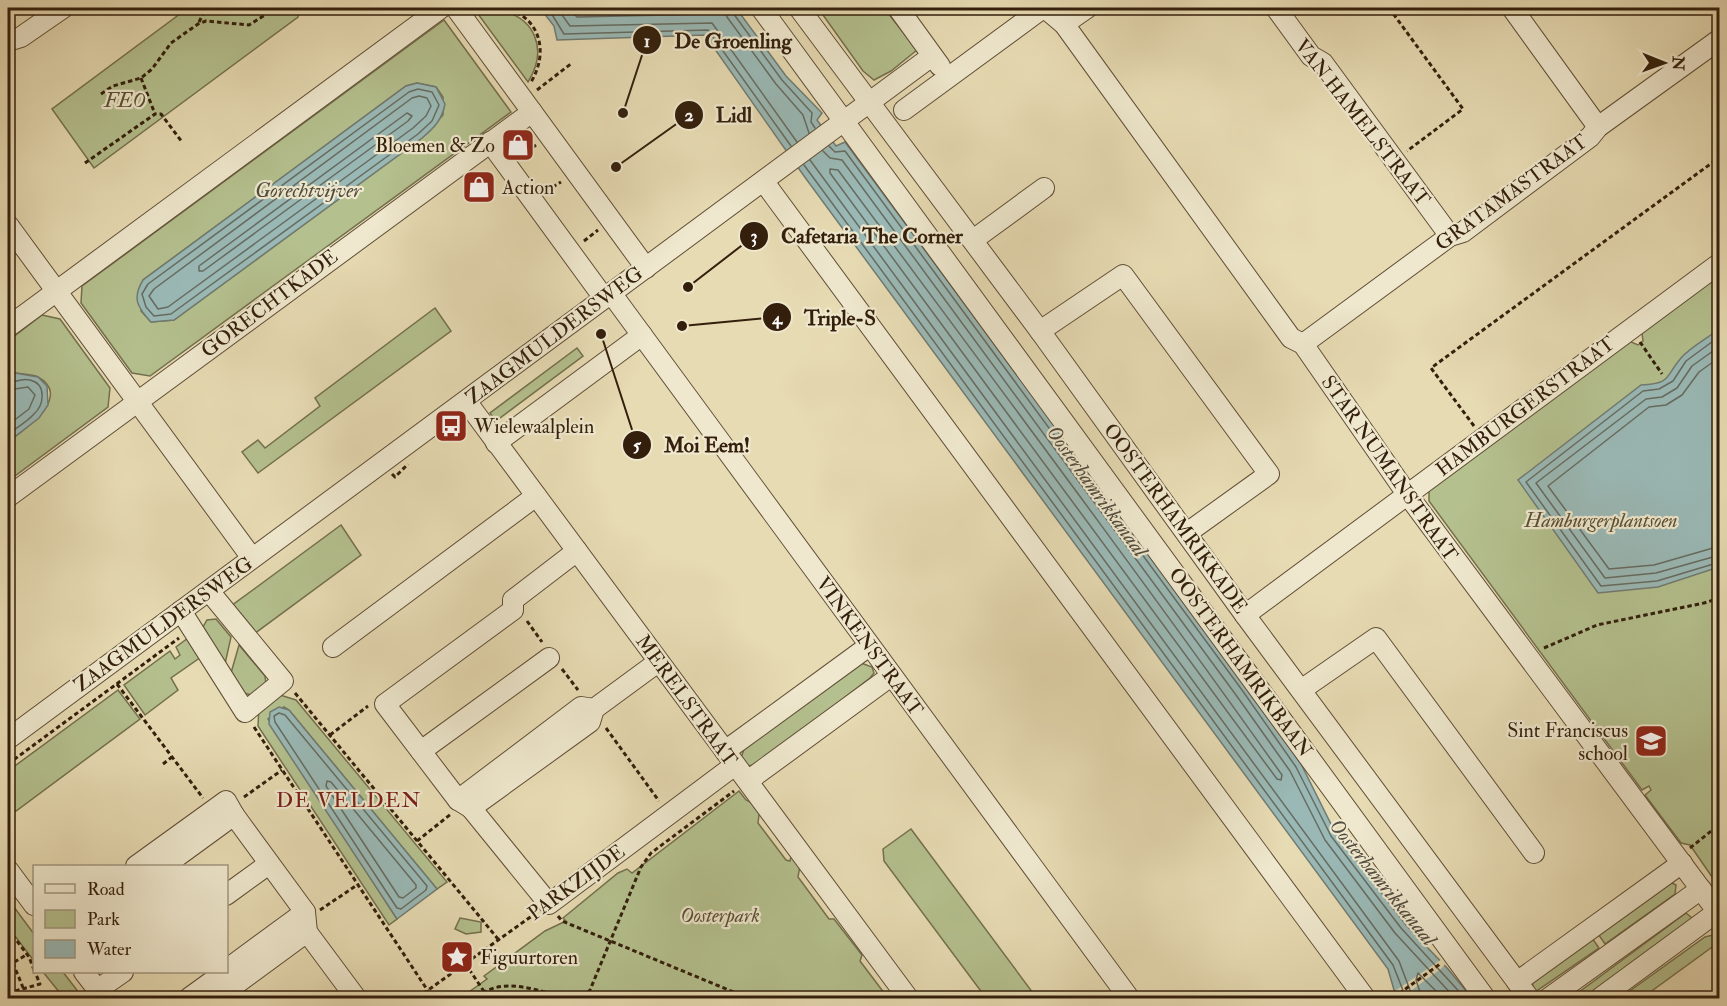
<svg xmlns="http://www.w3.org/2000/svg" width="1727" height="1006" font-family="'IM FELL Double Pica',serif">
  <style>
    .green { fill: #b4c08e; stroke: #74704d; stroke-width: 1.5; fill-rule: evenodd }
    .water { fill: #9ab9b6; stroke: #717b72; stroke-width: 1.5 }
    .pier { fill: #e7dbb3 }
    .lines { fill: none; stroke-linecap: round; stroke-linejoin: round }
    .shore { stroke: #666c61; stroke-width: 1.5 }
    .minor-casing { stroke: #604e36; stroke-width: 22 }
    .path { stroke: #331f0c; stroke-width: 3; stroke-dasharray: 4.5 3; stroke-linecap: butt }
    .minor { stroke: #efe8ce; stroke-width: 20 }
    .labels { text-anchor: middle; stroke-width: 4.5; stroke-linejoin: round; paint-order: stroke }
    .park-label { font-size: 20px; font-style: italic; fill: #5a4f33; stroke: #efe8ce }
    .street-label { font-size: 20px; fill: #331f0c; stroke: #efe8ce }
    .poi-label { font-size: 20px; fill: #331f0c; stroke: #efe8ce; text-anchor: start }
    .water-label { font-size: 21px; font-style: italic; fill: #524d3f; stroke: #efe8ce }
    .neighbourhood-label { font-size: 21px; letter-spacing: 1.5px; fill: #7a1f14; stroke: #efe8ce }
    .leader { fill: none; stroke: #331f0c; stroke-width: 2 }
    .callout-dot { fill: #331f0c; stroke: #efe8ce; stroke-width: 2 }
    .mark-label { font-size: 18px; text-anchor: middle; font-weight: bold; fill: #fff }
    .callout-label { font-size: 21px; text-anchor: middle; font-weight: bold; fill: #331f0c; stroke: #efe8ce; stroke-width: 4.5; stroke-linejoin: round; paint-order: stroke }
  </style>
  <rect width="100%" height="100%" fill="#e7dbb3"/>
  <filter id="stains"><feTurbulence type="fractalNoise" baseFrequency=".00333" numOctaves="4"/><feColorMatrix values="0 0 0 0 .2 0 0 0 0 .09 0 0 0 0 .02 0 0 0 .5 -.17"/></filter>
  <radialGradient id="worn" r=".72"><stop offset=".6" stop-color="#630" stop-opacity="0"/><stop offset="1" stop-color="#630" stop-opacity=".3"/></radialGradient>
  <g class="green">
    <path d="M188,8h111l-1,9 -204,151 -42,-59z"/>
    <path d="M818,8h66l33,42 -26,21 -17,9 -11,-9z"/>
    <path d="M498,10c38,7 50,40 30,72l-50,-68z"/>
    <path d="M444,20l67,92 -361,264 -18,-3 -51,-70 1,-17zM417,83l19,4 7,10v18l-21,23 -248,182 -23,2 -10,-11 2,-31 263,-194z"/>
    <path d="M1719,275v612l-29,-42 -9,-2 -36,-48 6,-5 -2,-4 -7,4 -213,-289v-11l200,-149 9,4 5,-4 -1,-8z"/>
    <path d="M435,308l16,23 -193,142 -16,-21 16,-12 7,8 55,-42 -5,-8z"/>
    <path d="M42,315l18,4 50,69 -2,19 -100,74v-39c14,-11 66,-45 30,-65 -5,-3 -17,-3 -23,-4l-7,5v-37z"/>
    <path d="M577,348l6,8 -87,65 -6,-8z"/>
    <path d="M341,525l20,30 -107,79 -23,-28z"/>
    <path d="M216,619l15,18 -6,27 -22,-37 4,-7z"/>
    <path d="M188,638l13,19 -30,21 7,12 -33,25 -21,-30 46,-34 5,8 5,-4 -4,-8z"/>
    <path d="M239,645l26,31 1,9 -11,11 -11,-3 -13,-20z"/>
    <path d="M861,663l11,4 2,6 -4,5 -112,86 -10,2 -7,-8 3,-9z"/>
    <path d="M118,690l22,29 -132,98v-46z"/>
    <path d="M280,695l16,5 151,182 -10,7 -148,-179 -5,-3 -16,12 129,200 -8,6 -131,-199 1,-19z"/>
    <path d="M739,791l7,9 14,7 -2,16 28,37 4,1 2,-9 9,8 -3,17 31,42h5l28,36 -2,6 28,37h-433l9,-6 2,2 21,-15 -3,-3 61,-45 21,-10 -3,-3 55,-45 9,-4 5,4z"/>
    <path d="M911,829l122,164 -7,5h-40l-102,-137 -1,-12z"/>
    <path d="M1670,882l6,3 -1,9 -70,50 -7,-10z"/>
    <path d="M8,899l26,35v27l-26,-34z"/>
    <path d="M1686,913l6,5 -2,6 -103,74h-16z"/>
    <path d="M460,918l21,4v10l-15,2 -11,-5z"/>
    <path d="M1713,935l6,3v12l-4,-5 -73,53h-22l85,-61z"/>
    <path d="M1592,938l7,10 -64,44 -3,-9z"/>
    <path d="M43,972h20l20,26h-19z"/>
  </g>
  <g class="water">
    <path d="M540,8h196l50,68 36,37 -5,7 19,26 9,-4 402,545 54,77 34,68 71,93 42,44 24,29h-71l-7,-8 -6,-21 -584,-793 -99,-141 -148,5 -3,-14z"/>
    <path d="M417,83l19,4 9,17c-3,16 -11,24 -23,34l-248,182 -23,2c-14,-15 -19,-24 -8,-42l263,-194z"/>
    <path d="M1719,329v238l-61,20 -60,6 -80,-113 123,-95c31,-2 23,-7 40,-27 9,-11 27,-20 38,-29z"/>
    <path d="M15,373l23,4 9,9 1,19 -9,13 -31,24v-64z"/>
    <path d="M279,707l10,3 148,179 -40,30 -128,-195 1,-12z"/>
  </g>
  <path class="pier" d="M1442,959l4,4 -4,5 -41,30 -6,-7z"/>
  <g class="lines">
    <g class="shore">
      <path d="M548,8l16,26 144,-4 83,116"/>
      <path d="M557,8l13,18 142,-3 85,119"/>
      <path d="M568,8l9,9 135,-3 3,-6"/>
      <path d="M724,8l3,9 49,67 27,31 6,18"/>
      <path d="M732,8l1,5 49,67 30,33 -1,9 4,6"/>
      <path d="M418,89l14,3 7,13 -7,16 -14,13 -247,180 -17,2 -8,-9 -4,-13 6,-10 261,-192z"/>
      <path d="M419,96l8,2 4,8 -5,10 -13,12 -245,179 -10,2 -9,-13 5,-7 258,-191z"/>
      <path d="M407,113l5,3 -4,5 -205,150h-4v-5z"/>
      <path d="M829,146l6,6 10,-1 397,539 54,77 35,69 70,92 64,70"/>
      <path d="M823,151l7,7 12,2 394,535 54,76 35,69 70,93 60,65"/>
      <path d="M810,160l589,801 14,37"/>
      <path d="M804,165l589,800 13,33"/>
      <path d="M830,169l8,1c149,201 299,401 444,605l-1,5 -4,-1 -447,-606z"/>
      <path d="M1720,336l-34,25 -13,20 -14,8 -16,2 -117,91 75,104 56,-5 63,-19"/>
      <path d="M1720,346l-28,20 -15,22 -15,9 -16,2 -110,84 69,95 51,-5 64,-18"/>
      <path d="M1720,357l-21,15 -17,23 -16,10 -17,2 -101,79 61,83 45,-4 66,-19"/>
      <path d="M8,383c8,-1 13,-5 22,-3 17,4 14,25 4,34 -7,8 -18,14 -26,20"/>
      <path d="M8,390l20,-3 7,8 -6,14 -21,16"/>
      <path d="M279,713l6,2 142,171 -1,4 -25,19 -4,-1 -122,-186 -1,-6z"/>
      <path d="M327,781l4,1 85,103v3l-13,10 -4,-1 -73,-111z"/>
      <path d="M1422,998l-6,-18 2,-7 25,25"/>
    </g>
    <g class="minor-casing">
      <g id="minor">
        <path d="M456,8l190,260"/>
        <path d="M761,8l724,990"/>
        <path d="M799,8l241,323 205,284 284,383"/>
        <path d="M898,8l42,58"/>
        <path d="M1045,8l19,16 227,314 12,6 104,150 313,421"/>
        <path d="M1276,8l35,48 12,7 127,173"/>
        <path d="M1512,8l86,119"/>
        <path d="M1064,24l23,-16"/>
        <path d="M8,41l13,-4 42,-29"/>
        <path d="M904,110l139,-102"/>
        <path d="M490,142l114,156"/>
        <path d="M764,182l601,816"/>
        <path d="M8,225l244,333"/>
        <path d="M973,240l71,-52"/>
        <path d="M611,293l518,705"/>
        <path d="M8,327l433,-319"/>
        <path d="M1040,331l83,-56 146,199 -82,59"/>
        <path d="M1303,344l147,-108 13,-4 127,-95 8,-10 122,-88"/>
        <path d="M466,401l442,597"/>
        <path d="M496,443l146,-108"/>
        <path d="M8,497l524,-385"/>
        <path d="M181,611l64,101 38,-31 -74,-90"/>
        <path d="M1245,615l475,-352"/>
        <path d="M333,647l203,-151"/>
        <path d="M658,662l-64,47 -4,13 -119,86 78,96 186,-139"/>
        <path d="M1301,690l75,-52 158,215"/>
        <path d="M8,739l924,-683"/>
        <path d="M421,751l128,-93"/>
        <path d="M725,751l144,-105"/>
        <path d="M749,780l142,-104"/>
        <path d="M458,800l123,-93 13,2"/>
        <path d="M471,808l-13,-8 -73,-96 128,-94v-10l64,-49"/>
        <path d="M234,815l71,97 2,20"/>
        <path d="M136,866l90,-65 8,14 -70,51"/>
        <path d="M8,870l26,35"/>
        <path d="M226,895l40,-29"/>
        <path d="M226,970l79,-58"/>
        <path d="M84,972l20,26"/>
        <path d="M1517,982l165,-119"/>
        <path d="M97,990l26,-18"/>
        <path d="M189,998l36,-26"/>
        <path d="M217,998l90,-66 49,66"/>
        <path d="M1549,998l152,-109"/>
        <path d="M1600,998l117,-86"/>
      </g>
    </g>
    <g class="path">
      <path d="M502,8c37,6 48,43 29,74"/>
      <path d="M1389,8l74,101 -56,42"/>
      <path d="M478,10l10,-2"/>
      <path d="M199,22l7,-14"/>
      <path d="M141,78l14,36"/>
      <path d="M537,90l35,-27"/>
      <path d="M101,94l12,-8 28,-8 11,-9 19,-26 27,-19 8,-3 43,4 27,-17"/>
      <path d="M521,155l15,-10"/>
      <path d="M85,163l70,-49h6l21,28"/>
      <path d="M546,191l15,-9"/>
      <path d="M584,241l14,-11"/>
      <path d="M1640,342l22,32"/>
      <path d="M1474,426l-43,-58 289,-211"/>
      <path d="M392,474l3,3 13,-13"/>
      <path d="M527,621l15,21"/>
      <path d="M1544,648l53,-23 107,-22 16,-5"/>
      <path d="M562,669l16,21"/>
      <path d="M117,684l86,114"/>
      <path d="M295,693l203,246"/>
      <path d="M254,727l174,264"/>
      <path d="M606,728l53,73"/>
      <path d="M330,735l38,-29"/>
      <path d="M8,764l171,-126"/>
      <path d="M163,764l9,-7"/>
      <path d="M244,797l38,-27"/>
      <path d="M417,841l34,-27"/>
      <path d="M1690,848l30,-24"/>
      <path d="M320,910l37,-25"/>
      <path d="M558,916l4,5 186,77"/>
      <path d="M8,929l21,28 5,13"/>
      <path d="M13,963l11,27"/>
      <path d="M465,963l20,30"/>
      <path d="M8,966l18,-11"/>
      <path d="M8,993l32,-9 -5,-12"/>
      <path d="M1651,994l4,4"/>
      <path d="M417,998l119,-85"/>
      <path d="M477,998c23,-23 63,-7 89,0"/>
      <path d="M583,998l7,-8 51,-123 10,-14 83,-62"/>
      <path d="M1393,998l47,-34"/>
    </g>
    <use href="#minor" class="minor"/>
  </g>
  <defs>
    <g id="shop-square" transform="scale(1.725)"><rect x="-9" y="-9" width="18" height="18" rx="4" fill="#8f2418" stroke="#efe8ce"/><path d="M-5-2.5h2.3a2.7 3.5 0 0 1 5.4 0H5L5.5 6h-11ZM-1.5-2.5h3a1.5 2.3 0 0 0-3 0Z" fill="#fff"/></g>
    <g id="bus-square" transform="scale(1.725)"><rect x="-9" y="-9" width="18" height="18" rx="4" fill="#8f2418" stroke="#efe8ce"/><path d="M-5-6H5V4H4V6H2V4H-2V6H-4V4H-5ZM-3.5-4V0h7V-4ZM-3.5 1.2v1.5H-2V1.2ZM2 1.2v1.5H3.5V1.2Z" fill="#fff"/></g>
    <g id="school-square" transform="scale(1.725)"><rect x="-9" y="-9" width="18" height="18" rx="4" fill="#8f2418" stroke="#efe8ce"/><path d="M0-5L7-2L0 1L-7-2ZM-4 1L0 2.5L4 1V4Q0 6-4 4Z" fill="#fff"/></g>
    <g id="sight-square" transform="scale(1.725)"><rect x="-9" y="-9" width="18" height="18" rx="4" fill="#8f2418" stroke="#efe8ce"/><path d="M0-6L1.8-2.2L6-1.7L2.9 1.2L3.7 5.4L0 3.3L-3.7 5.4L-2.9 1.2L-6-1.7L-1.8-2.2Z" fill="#fff"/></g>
  </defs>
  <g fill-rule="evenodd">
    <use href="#shop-square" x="518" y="145"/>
    <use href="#shop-square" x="479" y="187"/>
    <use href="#bus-square" x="451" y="426"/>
    <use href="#school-square" x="1651" y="741"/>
    <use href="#sight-square" x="457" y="957"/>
  </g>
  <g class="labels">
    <g class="park-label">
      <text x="125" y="107">FEO</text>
      <text x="1601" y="527">Hamburgerplantsoen</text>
      <text x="720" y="922">Oosterpark</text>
    </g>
    <g class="street-label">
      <text transform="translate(1363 122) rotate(52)" y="7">VAN HAMELSTRAAT</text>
      <text transform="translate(1511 192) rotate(-36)" y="7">GRATAMASTRAAT</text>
      <text transform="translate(269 303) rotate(-37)" y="7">GORECHTKADE</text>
      <text transform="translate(554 335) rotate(-37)" y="7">ZAAGMULDERSWEG</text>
      <text transform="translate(1525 406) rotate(-37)" y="7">HAMBURGERSTRAAT</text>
      <text transform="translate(1390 468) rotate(55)" y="7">STAR NUMANSTRAAT</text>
      <text transform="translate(1176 518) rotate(54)" y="7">OOSTERHAMRIKKADE</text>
      <text transform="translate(163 624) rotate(-36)" y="7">ZAAGMULDERSWEG</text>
      <text transform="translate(870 646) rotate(54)" y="7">VINKENSTRAAT</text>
      <text transform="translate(1241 662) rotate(54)" y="7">OOSTERHAMRIKBAAN</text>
      <text transform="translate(687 700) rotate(54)" y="7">MERELSTRAAT</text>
      <text transform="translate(576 882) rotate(-36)" y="7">PARKZIJDE</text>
    </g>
    <g class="poi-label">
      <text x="495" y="152" text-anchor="end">Bloemen &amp; Zo</text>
      <text x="502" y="194">Action</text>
      <text x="474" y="433">Wielewaalplein</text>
      <text x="1628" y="737" text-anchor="end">Sint Franciscus<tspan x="1628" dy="23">school</tspan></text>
      <text x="480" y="964">Figuurtoren</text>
    </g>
    <g class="water-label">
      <text x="308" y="197">Gorechtvijver</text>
      <text transform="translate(1097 491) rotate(54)" y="7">Oosterhamrikkanaal</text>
      <text transform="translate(1383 882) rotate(51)" y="7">Oosterhamrikkanaal</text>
    </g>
    <g class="neighbourhood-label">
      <text x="349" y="807">DE VELDEN</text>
    </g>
  </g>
  <path class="leader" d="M623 113L647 40M616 167L689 115M688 287L754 236M682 326L777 317M601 334L637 445"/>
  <g class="callout-dot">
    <circle cx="623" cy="113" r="6"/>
    <circle cx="616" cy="167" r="6"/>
    <circle cx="688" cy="287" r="6"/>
    <circle cx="682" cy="326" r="6"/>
    <circle cx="601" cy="334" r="6"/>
    <circle cx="647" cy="40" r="15"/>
    <circle cx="689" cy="115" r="15"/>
    <circle cx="754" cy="236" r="15"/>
    <circle cx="777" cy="317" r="15"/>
    <circle cx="637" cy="445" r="15"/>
  </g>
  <g class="mark-label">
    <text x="647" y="47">1</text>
    <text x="689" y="121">2</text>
    <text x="754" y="242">3</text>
    <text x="777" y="324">4</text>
    <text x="637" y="451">5</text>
  </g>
  <g class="callout-label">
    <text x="733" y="48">De Groenling</text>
    <text x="734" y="122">Lidl</text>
    <text x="872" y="243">Cafetaria The Corner</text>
    <text x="840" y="325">Triple-S</text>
    <text x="707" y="452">Moi Eem!</text>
  </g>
  <rect width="1727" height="1006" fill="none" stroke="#e7dbb3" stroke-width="30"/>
  <rect x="9" y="9" width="1709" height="988" fill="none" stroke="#331f0c" stroke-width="3"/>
  <rect x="15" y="15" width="1697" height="976" fill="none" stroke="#331f0c" stroke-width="1.5"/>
  <rect x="33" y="865" width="195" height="108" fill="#efe8ce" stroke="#a49880" stroke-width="1.5"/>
  <rect x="45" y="884" width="30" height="9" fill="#efe8ce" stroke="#a49880" stroke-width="1.5"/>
  <text x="87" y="895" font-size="18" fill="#331f0c">Road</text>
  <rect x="45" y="910" width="30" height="18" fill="#b4c08e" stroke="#a49880" stroke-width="1.5"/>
  <text x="87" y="925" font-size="18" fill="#331f0c">Park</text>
  <rect x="45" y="940" width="30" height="18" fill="#9ab9b6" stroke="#a49880" stroke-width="1.5"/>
  <text x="87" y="955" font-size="18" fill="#331f0c">Water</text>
  <g transform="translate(1664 63) rotate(91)" stroke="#efe8ce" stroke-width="4.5" paint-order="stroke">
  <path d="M0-4.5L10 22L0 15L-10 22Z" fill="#331f0c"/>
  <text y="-9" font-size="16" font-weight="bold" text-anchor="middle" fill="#331f0c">N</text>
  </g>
  <rect width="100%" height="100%" filter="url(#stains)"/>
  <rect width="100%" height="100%" fill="url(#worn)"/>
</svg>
